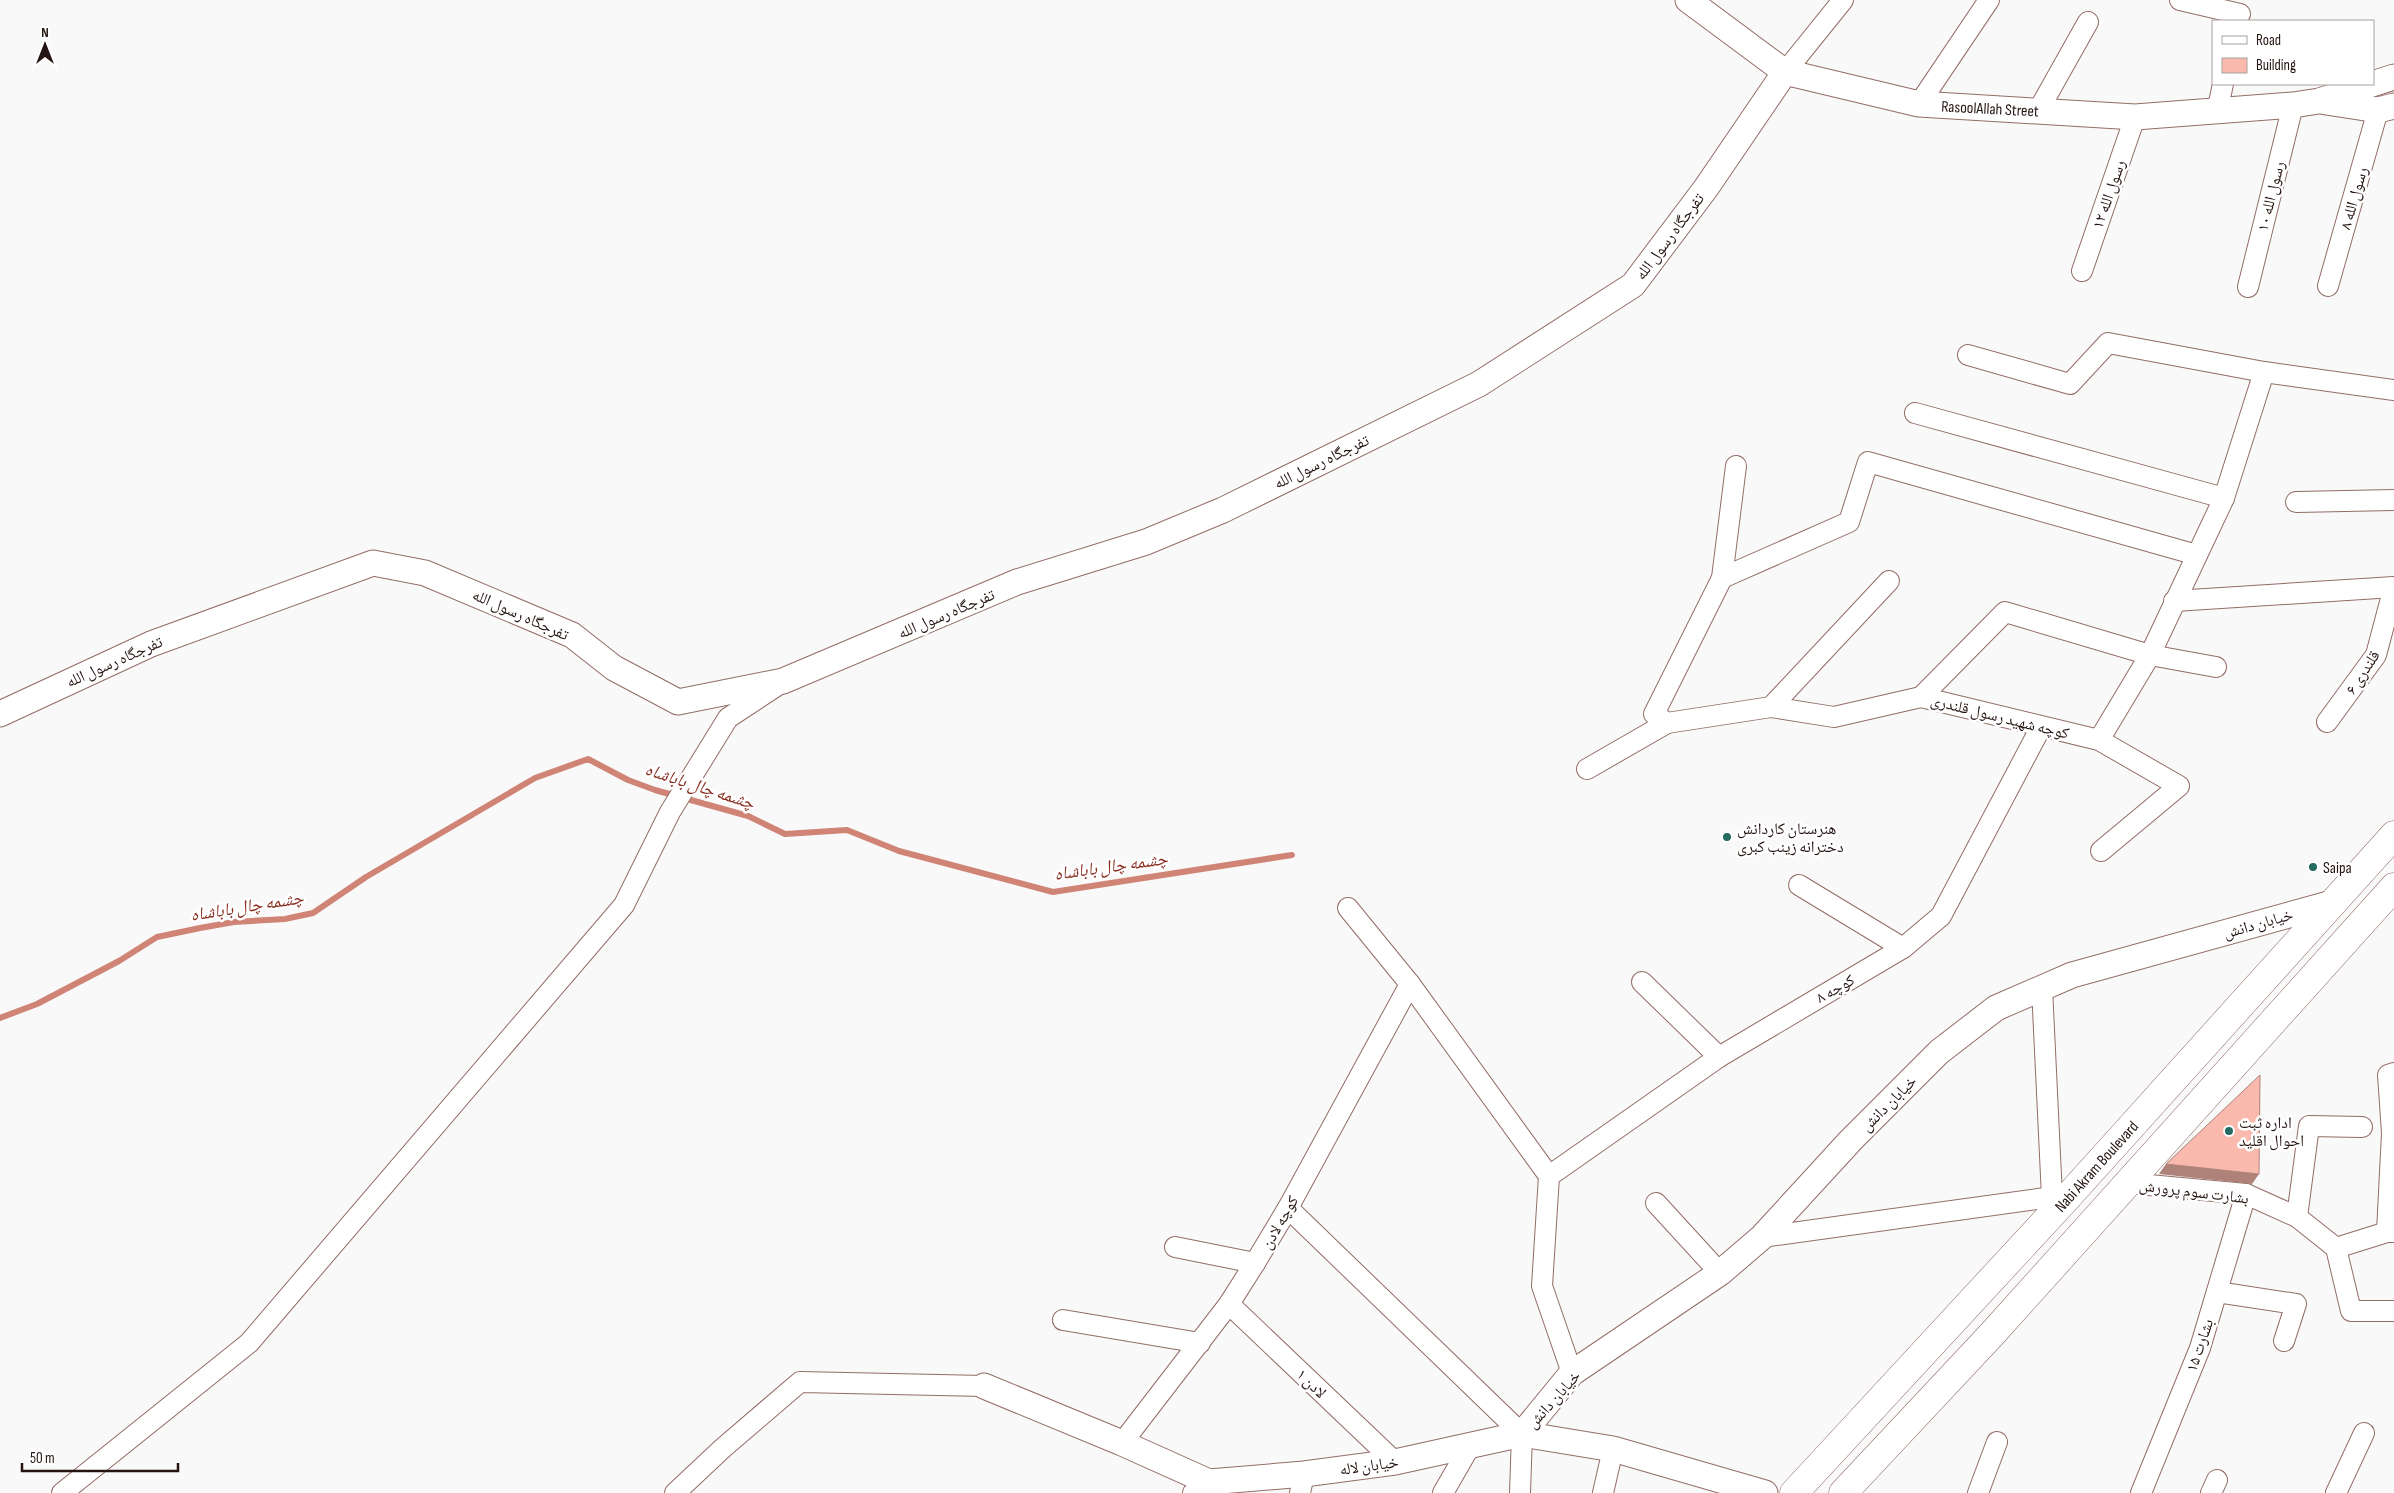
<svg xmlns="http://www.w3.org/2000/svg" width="2394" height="1493" font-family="'Sofia Sans Condensed','Noto Naskh Arabic',sans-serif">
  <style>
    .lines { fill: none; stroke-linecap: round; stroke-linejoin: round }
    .stream { stroke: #d08476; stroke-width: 6 }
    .minor-casing { stroke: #926d66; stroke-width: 22 }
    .tertiary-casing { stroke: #926d66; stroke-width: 27 }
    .secondary-casing { stroke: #926d66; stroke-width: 29 }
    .minor { stroke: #fff; stroke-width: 20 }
    .tertiary { stroke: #fff; stroke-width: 25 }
    .secondary { stroke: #fff; stroke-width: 28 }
    .shaded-wall { fill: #ae8278 }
    .building { fill: #f9b9ac; stroke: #ae8278 }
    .poi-dot { fill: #246b62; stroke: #fff; stroke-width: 2 }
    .labels { text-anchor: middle; stroke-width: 5; stroke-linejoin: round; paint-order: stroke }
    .street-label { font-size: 16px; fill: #241512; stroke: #fff }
    .poi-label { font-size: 16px; fill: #241512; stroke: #fff; text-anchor: start }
    .water-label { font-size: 18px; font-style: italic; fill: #892f22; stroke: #fff }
  </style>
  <rect width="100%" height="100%" fill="#f9f9f9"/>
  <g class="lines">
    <path class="stream" d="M0,1018l37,-14 82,-43 38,-24 43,-9 34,-6 51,-3 28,-6 53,-36 169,-99 53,-19 40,21 27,10 93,26 37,18 62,-4 52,21 154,41 239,-37"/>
    <g class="minor-casing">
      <g id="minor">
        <path d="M2180,0l60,14"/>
        <path d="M1785,72l58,-72"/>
        <path d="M1919,104l70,-104"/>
        <path d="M2038,111l50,-89"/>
        <path d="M2217,112l6,-28"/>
        <path d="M2082,271l53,-154"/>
        <path d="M2328,286l50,-176"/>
        <path d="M2248,287l45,-182"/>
        <path d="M1968,355l102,29 38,-41 156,29 130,18"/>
        <path d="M1915,413l309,85"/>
        <path d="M1736,466l-14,112 -68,136 13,9 104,-16 63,10 87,-20 178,43 51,-85 74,-157 40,-126"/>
        <path d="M2296,502l98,-2"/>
        <path d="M1722,578l127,-56 19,-60 329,93"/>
        <path d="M2174,601l220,-14"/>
        <path d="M1921,697l84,-85 145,43 66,12"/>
        <path d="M1771,707l118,-126"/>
        <path d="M2327,722l49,-67 18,-68"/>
        <path d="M2099,740l80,46 -78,65"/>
        <path d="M1587,769l80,-46"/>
        <path d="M1799,885l104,63"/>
        <path d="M1348,908l62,76 139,192 -7,110 30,87"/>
        <path d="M1642,982l77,75"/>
        <path d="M2042,988l10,209"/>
        <path d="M1549,1176l170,-119 184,-109 38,-32 100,-189"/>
        <path d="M2127,1183l119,11 51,23 39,31 51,-16h7"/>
        <path d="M1656,1203l64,70"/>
        <path d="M1288,1208l234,226 -2,59"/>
        <path d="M2297,1217l12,-91 53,1"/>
        <path d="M2387,1232l5,-99 -4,-58 6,-2"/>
        <path d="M1762,1237l290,-40 13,3"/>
        <path d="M1175,1247l80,16"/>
        <path d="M2336,1248l15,63h43"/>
        <path d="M2217,1292l79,12 -12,37"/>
        <path d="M1229,1304l166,158"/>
        <path d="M1063,1320l137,23"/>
        <path d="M1122,1443l107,-139 26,-41 33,-55 122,-224"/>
        <path d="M62,1493l187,-150 375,-438 46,-93 58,-94 50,-33"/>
        <path d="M675,1493l48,-45 77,-66 184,4"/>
        <path d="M1193,1493l16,-11"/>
        <path d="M1300,1493l4,-19"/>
        <path d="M1443,1493l27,-47"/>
        <path d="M1603,1493l10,-44"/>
        <path d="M1978,1493l19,-51"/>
        <path d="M2141,1493l59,-145 46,-154"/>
        <path d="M2211,1493l6,-13"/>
        <path d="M2336,1493l28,-60"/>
      </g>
    </g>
    <g class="tertiary-casing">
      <g id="tertiary">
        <path d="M1688,0l97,72 134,32 216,13 158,-12 26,-4 75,-24"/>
        <path d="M2326,102l52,8 16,-4"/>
        <path d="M0,714l151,-70 222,-81 52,10 147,62 42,33 64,34 105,-21 234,-99 129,-40 77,-32 256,-126 154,-99 73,-97 79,-116"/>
        <path d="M984,1386l138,57 87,39 95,-8 91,-12 127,-28 91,15 152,44"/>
        <path d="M1522,1434l50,-61 148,-100 42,-36 89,-97 88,-88 57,-44 76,-33 260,-72"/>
      </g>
    </g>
    <g class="secondary-casing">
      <g id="secondary">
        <path d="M1794,1493l271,-293 329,-365"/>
        <path d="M1843,1493l150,-160 401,-446"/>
      </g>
    </g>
    <use href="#minor" class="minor"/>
    <use href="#tertiary" class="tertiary"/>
    <use href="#secondary" class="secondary"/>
  </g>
  <path class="shaded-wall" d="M2166,1164l93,10 -7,10 -93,-10z"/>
  <path class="building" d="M2260,1075l-1,99 -93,-10z"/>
  <g class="poi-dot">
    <circle cx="1727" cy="837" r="5"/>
    <circle cx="2313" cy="867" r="5"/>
    <circle cx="2229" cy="1131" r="5"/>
  </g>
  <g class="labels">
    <g class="street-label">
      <text transform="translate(1990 108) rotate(3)" y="6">RasoolAllah Street</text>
      <text transform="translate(2108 194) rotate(-71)" y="6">رسول الله ۱۲</text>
      <text transform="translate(2270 196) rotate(-76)" y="6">رسول الله ۱۰</text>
      <text transform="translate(2353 198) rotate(-74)" y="6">رسول الله ۸</text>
      <text transform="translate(1669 236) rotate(-53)" y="6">تفرجگاه رسول الله</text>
      <text transform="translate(1321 461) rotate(-26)" y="6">تفرجگاه رسول الله</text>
      <text transform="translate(946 613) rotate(-23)" y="6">تفرجگاه رسول الله</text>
      <text transform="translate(521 614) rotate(24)" y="6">تفرجگاه رسول الله</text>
      <text transform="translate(114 661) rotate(-24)" y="6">تفرجگاه رسول الله</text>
      <text transform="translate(2362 672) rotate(-57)" y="6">قلندری ۶</text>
      <text transform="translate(2000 716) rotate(14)" y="6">کوچه شهید رسول قلندری</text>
      <text transform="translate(2258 923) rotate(-16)" y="6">خیابان دانش</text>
      <text transform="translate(1835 988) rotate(-30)" y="6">کوچه ۸</text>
      <text transform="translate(1888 1103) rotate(-45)" y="6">خیابان دانش</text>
      <text transform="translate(2096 1166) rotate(-48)" y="6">Nabi Akram Boulevard</text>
      <text transform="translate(2194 1191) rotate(7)" y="6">بشارت سوم پرورش</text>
      <text transform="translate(1279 1222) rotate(-60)" y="6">کوچه لادن</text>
      <text transform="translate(2199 1345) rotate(-71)" y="6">بشارت ۱۵</text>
      <text transform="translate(1312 1383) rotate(44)" y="6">لادن ۱</text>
      <text transform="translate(1553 1399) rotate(-48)" y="6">خیابان دانش</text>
      <text transform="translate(1369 1465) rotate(-8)" y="6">خیابان لاله</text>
    </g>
    <g class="poi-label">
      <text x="1737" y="834">هنرستان کاردانش<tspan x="1737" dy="18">دخترانه زینب کبری</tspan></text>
      <text x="2323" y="873">Saipa</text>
      <text x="2239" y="1128">اداره ثبت<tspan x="2239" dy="18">احوال اقلید</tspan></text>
    </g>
    <g class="water-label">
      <text transform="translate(700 786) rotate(18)" y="6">چشمه چال باباشاه</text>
      <text transform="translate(1111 866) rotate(-8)" y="6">چشمه چال باباشاه</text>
      <text transform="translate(247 906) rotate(-9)" y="6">چشمه چال باباشاه</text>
    </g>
  </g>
  <rect x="2212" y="20" width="162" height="65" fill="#ffffff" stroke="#a7a1a0"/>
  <rect x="2222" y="36" width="25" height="8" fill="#ffffff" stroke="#a7a1a0"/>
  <text x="2256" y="45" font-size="15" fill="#241512">Road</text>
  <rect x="2222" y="58" width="25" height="15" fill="#f9b9ac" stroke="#a7a1a0"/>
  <text x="2256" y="70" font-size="15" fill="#241512">Building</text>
  <g transform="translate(45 45)" stroke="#ffffff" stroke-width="4" paint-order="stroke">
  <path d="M0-4L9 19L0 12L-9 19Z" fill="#241512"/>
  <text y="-8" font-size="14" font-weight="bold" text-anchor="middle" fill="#241512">N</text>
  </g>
  <path d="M22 1463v8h156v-8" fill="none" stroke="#241512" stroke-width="2.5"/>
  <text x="30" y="1463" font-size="15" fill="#241512" stroke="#ffffff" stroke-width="4" paint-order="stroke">50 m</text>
</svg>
